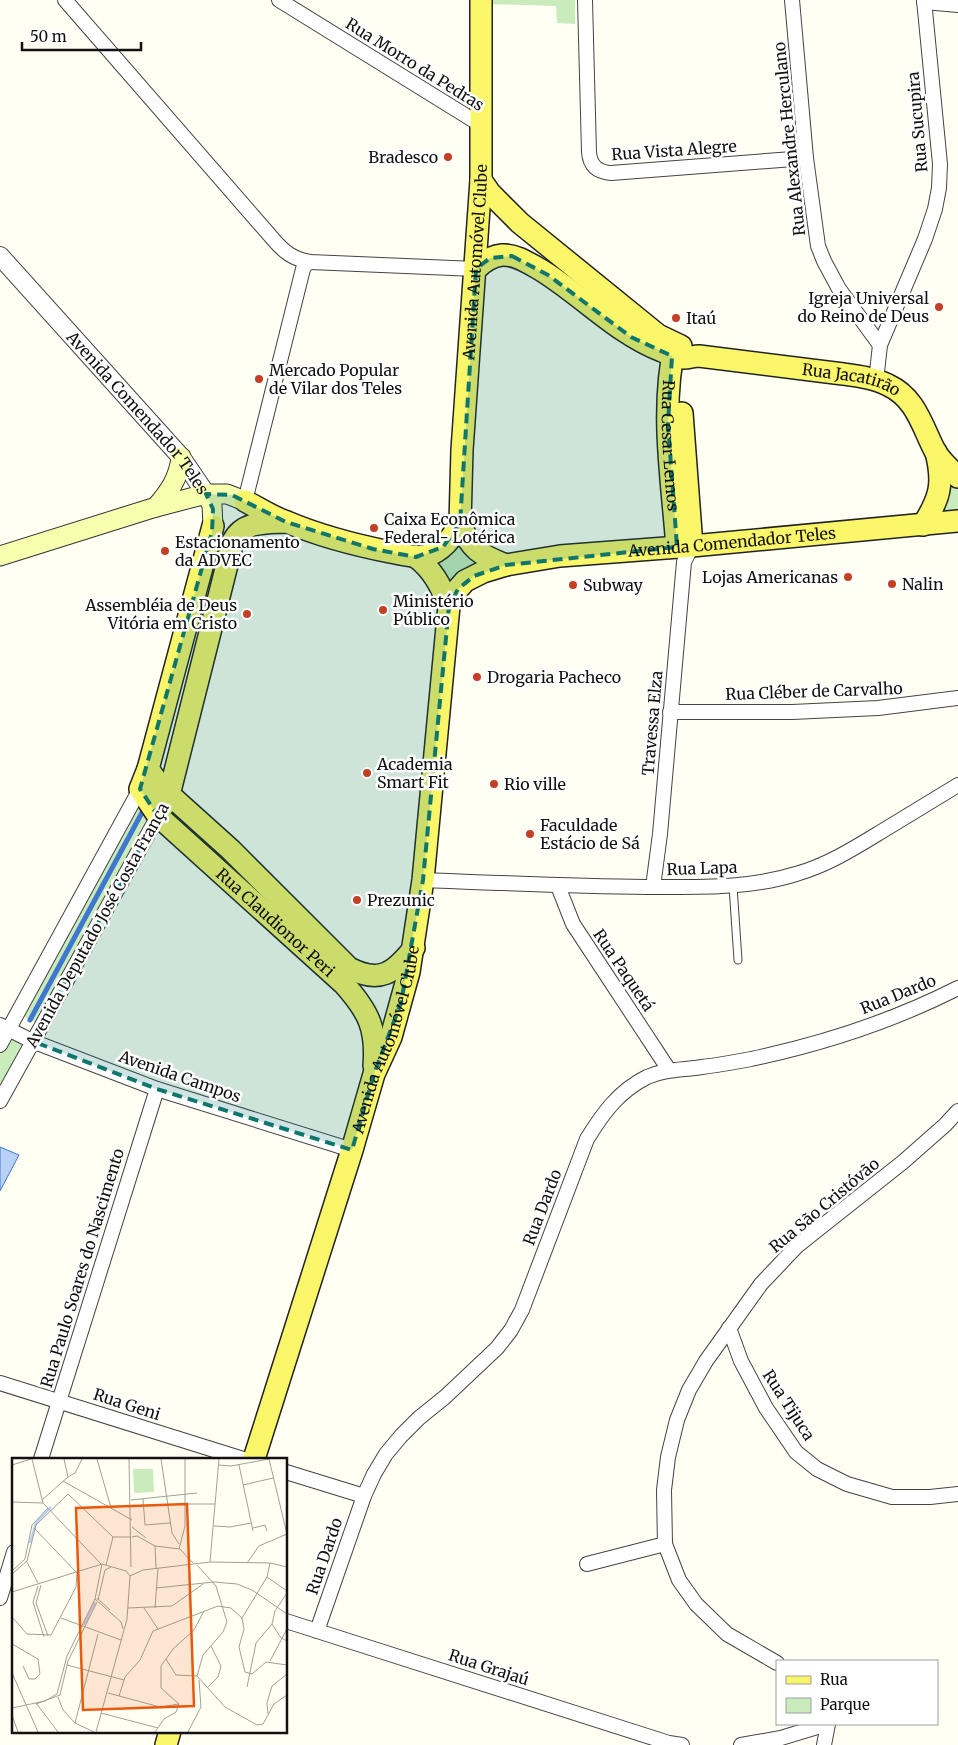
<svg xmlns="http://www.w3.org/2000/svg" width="958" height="1745" font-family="Merriweather,serif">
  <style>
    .green { fill: #caebbc }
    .water { fill: #b8d2f7; stroke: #3e76d0 }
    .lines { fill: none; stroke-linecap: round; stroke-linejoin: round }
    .stream { stroke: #3e76d0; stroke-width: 5 }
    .service-casing { stroke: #444; stroke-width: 9 }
    .minor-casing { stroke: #444; stroke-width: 16 }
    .tertiary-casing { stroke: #444; stroke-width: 20 }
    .secondary-casing { stroke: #333; stroke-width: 21 }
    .primary-casing { stroke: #222; stroke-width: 24 }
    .service { stroke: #fff; stroke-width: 7 }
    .minor { stroke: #fff; stroke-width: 14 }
    .tertiary { stroke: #fff; stroke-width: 18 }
    .secondary { stroke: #f7ffaf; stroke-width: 19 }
    .primary { stroke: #faf66a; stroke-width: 21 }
    .marked { fill: #0f766e; fill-opacity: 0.2; stroke: #0f766e; stroke-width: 4; stroke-dasharray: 10 6; stroke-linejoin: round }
    .poi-dot { fill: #c44025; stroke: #fff; stroke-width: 2 }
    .labels { text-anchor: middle; stroke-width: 5; stroke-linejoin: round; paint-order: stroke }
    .street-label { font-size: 16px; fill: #111; stroke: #fff }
    .poi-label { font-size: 16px; fill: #111; stroke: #fff; text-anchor: start }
    .inset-river { fill: none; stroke: #b8d2f7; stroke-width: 2.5 }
    .inset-road { fill: none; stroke: #a0a099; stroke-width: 1 }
    .view { fill: #e8590c; fill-opacity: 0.15; stroke: #e8590c; stroke-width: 2.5 }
    .inset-edge { fill: none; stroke: #111; stroke-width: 2.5 }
  </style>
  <rect width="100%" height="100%" fill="#fffff4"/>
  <g class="green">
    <path d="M487,0h88v24l-18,-1 -1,-17 -69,-2z"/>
    <path d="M946,483l12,1v29l-20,1z"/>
    <path d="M462,539l23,22 -32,31 -23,-29c15,-5 24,-10 32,-24z"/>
    <path d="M138,802l6,3 -115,214 -7,-3z"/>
    <path d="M146,806l6,3 -114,215 -7,-4z"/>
    <path d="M7,1035l19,9 -19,42 -7,-3v-33z"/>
  </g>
  <path class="water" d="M0,1147l19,8 -19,36z"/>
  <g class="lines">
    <path class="stream" d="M30,1020l115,-213"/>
    <g class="service-casing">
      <path id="service" d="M733,886l5,74"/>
    </g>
    <g class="minor-casing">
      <g id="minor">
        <path d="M65,0l208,239c11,13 20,20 37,23l166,7"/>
        <path d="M279,0l202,125"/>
        <path d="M585,0l4,152c1,14 9,20 22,21l195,-15"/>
        <path d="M792,0l14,158 12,88 6,15 15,28 41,56"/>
        <path d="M924,2l34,3"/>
        <path d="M876,381l4,-36 45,-106 10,-30 4,-21 1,-24 -16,-164"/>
        <path d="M245,501l58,-232 2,-4 5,-3"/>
        <path d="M670,712h122l86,-4 80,-10"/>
        <path d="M423,880c75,3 149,6 223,7 51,0 102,2 150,-13 32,-9 60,-27 88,-44 25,-15 49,-30 74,-45"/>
        <path d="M558,886l15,38 96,146"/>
        <path d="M653,887l7,-53 24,-272 8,-16"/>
        <path d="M0,1025l32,16 125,48 195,61"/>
        <path d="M0,1045l140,-256"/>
        <path d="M0,1101l158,-285"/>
        <path d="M729,1328l12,33 25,47 30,44 21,17 30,15 45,13h38l28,-3"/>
        <path d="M0,1383l243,76"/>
        <path d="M41,1459l116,-370"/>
        <path d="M286,1472l78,24"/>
        <path d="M587,1564l78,-20"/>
        <path d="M0,1598l14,-46"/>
        <path d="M286,1621l383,122 13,2"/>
        <path d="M317,1631l47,-135 10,-22 12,-20 15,-18 18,-18 26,-21 52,-49 14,-18 11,-20 65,-171c16,-26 32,-48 60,-62 18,-8 36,-7 55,-10 17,-2 33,-5 49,-8 71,-15 142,-38 207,-71"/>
        <path d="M777,1663l-50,-29 -31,-30 -17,-24 -14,-36 -1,-54 4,-33 9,-37 12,-30 17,-29 55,-77 36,-38 106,-84 42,-37 13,-14"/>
        <path d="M741,1745l40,-7 46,-14"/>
        <path d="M824,1745l4,-21"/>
      </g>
    </g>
    <g class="tertiary-casing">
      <g id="tertiary">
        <path id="s1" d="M0,256l181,201 25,37"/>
      </g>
    </g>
    <g class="secondary-casing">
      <g id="secondary">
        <path d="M206,494l6,11 1,21"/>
        <path d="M156,507c13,-15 23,-29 25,-50"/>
        <path d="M0,556l156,-49 50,-13h21l18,7"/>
      </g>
    </g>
    <g class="primary-casing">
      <g id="primary">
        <path d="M481,180l9,13 30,30 138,112 23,11"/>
        <path id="s2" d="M476,269c7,-7 16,-13 26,-14 14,-1 28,9 39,15 42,26 75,63 121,81 7,3 14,6 22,7 5,0 10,-2 15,-2l144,18c15,2 31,4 45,11 28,13 34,41 47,66 5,9 15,18 23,26"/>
        <path id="s3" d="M675,344c-15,66 -3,136 2,203"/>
        <path d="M682,413l10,133"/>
        <path id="s4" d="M245,501c14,7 27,16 42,21 33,14 68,23 103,30 11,2 23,6 35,4 17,-4 27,-18 35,-33l2,-73 19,-270v-180"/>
        <path d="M460,523c10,26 20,32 46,42"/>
        <path d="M923,525c17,-27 21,-41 13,-73"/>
        <path id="s5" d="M213,526l-65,243 -8,20 18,27 186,168c25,28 33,45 30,82"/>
        <path d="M416,557c17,13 25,29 33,49"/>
        <path d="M148,769l13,18 70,63 118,118c31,16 45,5 65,-20"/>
        <path d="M164,805l5,-10 64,-254c10,-20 33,-18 53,-19"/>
        <path id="s6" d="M254,1459l98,-309 22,-76 17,-37 18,-65 14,-92 26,-274 9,-17 7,-8 18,-9 23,-7 54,-9 132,-10 266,-25"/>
        <path d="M166,1745l4,-14"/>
      </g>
    </g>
    <use href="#service" class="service"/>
    <use href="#minor" class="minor"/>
    <use href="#tertiary" class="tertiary"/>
    <use href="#secondary" class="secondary"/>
    <use href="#primary" class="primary"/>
  </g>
  <path class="marked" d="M512,256l36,19 83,62 41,19 -4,68 9,123 -171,18 -32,11 -16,13 -9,17 -26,274 -22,123 -27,71 -22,76 -195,-61 -125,-48 126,-225 -18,-27 72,-257 1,-23 -7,-15 26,1 54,27 87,27 43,8 27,-10 17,-24 16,-254 14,-11z"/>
  <g class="poi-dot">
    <circle cx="448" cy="157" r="5"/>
    <circle cx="939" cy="307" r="5"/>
    <circle cx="676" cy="318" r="5"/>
    <circle cx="259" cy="379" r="5"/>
    <circle cx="374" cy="528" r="5"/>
    <circle cx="165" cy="551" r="5"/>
    <circle cx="848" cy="577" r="5"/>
    <circle cx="892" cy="584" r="5"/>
    <circle cx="573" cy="585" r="5"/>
    <circle cx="383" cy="610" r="5"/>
    <circle cx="247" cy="614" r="5"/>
    <circle cx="477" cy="677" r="5"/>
    <circle cx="367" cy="773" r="5"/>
    <circle cx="494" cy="784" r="5"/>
    <circle cx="530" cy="834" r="5"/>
    <circle cx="357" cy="900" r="5"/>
  </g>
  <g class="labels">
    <g class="street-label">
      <text transform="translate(415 64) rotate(32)" y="6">Rua Morro da Pedras</text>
      <text transform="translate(917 122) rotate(-95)" y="6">Rua Sucupira</text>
      <text transform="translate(789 139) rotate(-96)" y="6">Rua Alexandre Herculano</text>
      <text transform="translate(674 150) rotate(-4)" y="6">Rua Vista Alegre</text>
      <text dy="6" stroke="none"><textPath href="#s4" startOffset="501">Avenida Automóvel Clube</textPath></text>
      <text dy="6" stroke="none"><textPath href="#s2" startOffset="411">Rua Jacatirão</textPath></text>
      <text dy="6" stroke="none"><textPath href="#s1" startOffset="209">Avenida Comendador Teles</textPath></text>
      <text dy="6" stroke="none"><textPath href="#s3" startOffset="102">Rua Cesar Lemos</textPath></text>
      <text dy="6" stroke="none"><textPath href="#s6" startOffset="1181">Avenida Comendador Teles</textPath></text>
      <text transform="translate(814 691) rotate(-2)" y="6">Rua Cléber de Carvalho</text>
      <text transform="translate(652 723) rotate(-85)" y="6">Travessa Elza</text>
      <text transform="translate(702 868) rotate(-2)" y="6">Rua Lapa</text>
      <text dy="6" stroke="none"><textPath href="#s5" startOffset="464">Rua Claudionor Peri</textPath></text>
      <text transform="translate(97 925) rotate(-61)" y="6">Avenida Deputado José Costa França</text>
      <text transform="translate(624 970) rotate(56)" y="6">Rua Paquetá</text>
      <text transform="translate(898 994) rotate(-22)" y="6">Rua Dardo</text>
      <text dy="6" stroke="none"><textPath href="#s6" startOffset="440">Avenida Automóvel Clube</textPath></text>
      <text transform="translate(180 1076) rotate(19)" y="6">Avenida Campos</text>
      <text transform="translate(824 1205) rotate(-40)" y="6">Rua São Cristóvão</text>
      <text transform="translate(542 1207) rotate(-69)" y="6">Rua Dardo</text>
      <text transform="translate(82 1268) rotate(-73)" y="6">Rua Paulo Soares do Nascimento</text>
      <text transform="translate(127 1404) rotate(18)" y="6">Rua Geni</text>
      <text transform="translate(789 1405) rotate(57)" y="6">Rua Tijuca</text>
      <text transform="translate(324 1556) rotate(-71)" y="6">Rua Dardo</text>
      <text transform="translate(489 1667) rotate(18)" y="6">Rua Grajaú</text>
    </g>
    <g class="poi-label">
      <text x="438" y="163" text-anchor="end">Bradesco</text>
      <text x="929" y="304" text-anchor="end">Igreja Universal<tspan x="929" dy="18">do Reino de Deus</tspan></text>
      <text x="686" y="324">Itaú</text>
      <text x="269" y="376">Mercado Popular<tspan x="269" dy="18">de Vilar dos Teles</tspan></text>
      <text x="384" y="525">Caixa Econômica<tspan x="384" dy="18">Federal- Lotérica</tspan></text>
      <text x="175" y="548">Estacionamento<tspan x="175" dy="18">da ADVEC</tspan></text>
      <text x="838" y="583" text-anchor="end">Lojas Americanas</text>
      <text x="902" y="590">Nalin</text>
      <text x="583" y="591">Subway</text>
      <text x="393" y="607">Ministério<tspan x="393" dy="18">Público</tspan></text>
      <text x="237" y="611" text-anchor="end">Assembléia de Deus<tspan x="237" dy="18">Vitória em Cristo</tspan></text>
      <text x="487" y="683">Drogaria Pacheco</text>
      <text x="377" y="770">Academia<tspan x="377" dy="18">Smart Fit</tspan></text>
      <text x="504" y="790">Rio ville</text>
      <text x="540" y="831">Faculdade<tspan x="540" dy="18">Estácio de Sá</tspan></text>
      <text x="367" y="906">Prezunic</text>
    </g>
  </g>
  <g transform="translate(12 1458)">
    <rect width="275" height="275" fill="#fffff4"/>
    <path d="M121,11h20l1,23 -20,1z" fill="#caebbc"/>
    <path class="inset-river" d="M18,85l6,-20 15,-16M72,167l11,-23"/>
    <path class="inset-road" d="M20,1l11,44M52,1l4,18 7,-4 7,-14M85,1l14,49M117,1l2,108M149,1l11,74 7,11M257,1l18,75M0,7l19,-6M206,7l13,1 38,-7M227,7l14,66M51,23l69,39M231,27l30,-7M131,41l2,26 25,-2M30,42l26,-23M119,42l66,-7M0,44l31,1 58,61M171,46h32M202,68l16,1 21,-4M120,69l14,11M241,70l12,-3 2,6M101,79h18M120,79l5,-1 18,10 25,3 13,14M143,88l1,23M167,91l6,-23v-67M15,104l11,21M198,104l9,-103M235,105l12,-17 28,-12M90,106l-7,35 26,23 2,7M94,107l7,-28M185,107l19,21 11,36 -4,10 -20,23 -6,21M0,113l13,-12 7,-34 16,-17M0,116l15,-13 9,-36 32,-31 45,43M118,118l13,-6 67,-8 60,1 17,4M255,119l20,14M29,127l-5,18 12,33M26,128l-5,16 11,35M144,130l58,-6 23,2 15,6 35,24M0,134l90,-28 24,7 4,5M275,135l-12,18 -3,13 9,14 6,3M85,140l13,12M86,142l7,-30 6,-3M116,150l44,-2 31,-22M132,150l14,21M143,150l3,-40M0,159l15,17 24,1 25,-48 1,-14 -43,-45M49,160l60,22M230,160l25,-41 3,-14M0,186l26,15 2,15 -5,5h-6l-6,-13M154,201l10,16 21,1 28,31 32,18 6,-1 11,-20 13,-9M258,203l17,-32M55,207l57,15M0,215l26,59M196,229l10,-10 3,-11 -10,-20M235,229l9,-44 16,-19M96,235l52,14 19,-3M107,238l6,-19 15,-17 13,-29 65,-25 13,2 11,10 2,11 -5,18 6,25 7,2 14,-12 21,3M46,239l5,13 12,13 19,9M24,245l22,29M24,246l24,-9 8,-34 29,-59M0,250l33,-7 12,-7 10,-38 28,-57M89,255l57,15M256,256l-1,-11 5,-17 15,-12M0,257l6,17M63,265l23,-89M84,274l31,-113 3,-43M143,274l9,-13 12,-7 3,-8 -18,-16v-22l12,-17 21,-19 10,-19M176,274l13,-25 -2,-27"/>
    <path class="view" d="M175,46l7,202 -111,4 -7,-202z"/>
    <rect width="275" height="275" class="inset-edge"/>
  </g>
  <rect x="776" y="1660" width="162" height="65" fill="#ffffff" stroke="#a0a0a0"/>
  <rect x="786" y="1676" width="25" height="8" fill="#faf66a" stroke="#a0a0a0"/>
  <text x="820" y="1685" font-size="15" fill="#111111">Rua</text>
  <rect x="786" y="1698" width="25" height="15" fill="#caebbc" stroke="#a0a0a0"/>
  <text x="820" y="1710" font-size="15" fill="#111111">Parque</text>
  <path d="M22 42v8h119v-8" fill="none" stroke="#111111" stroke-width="2.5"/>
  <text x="30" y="42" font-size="15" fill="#111111" stroke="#ffffff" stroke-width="4" paint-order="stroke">50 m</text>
</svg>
